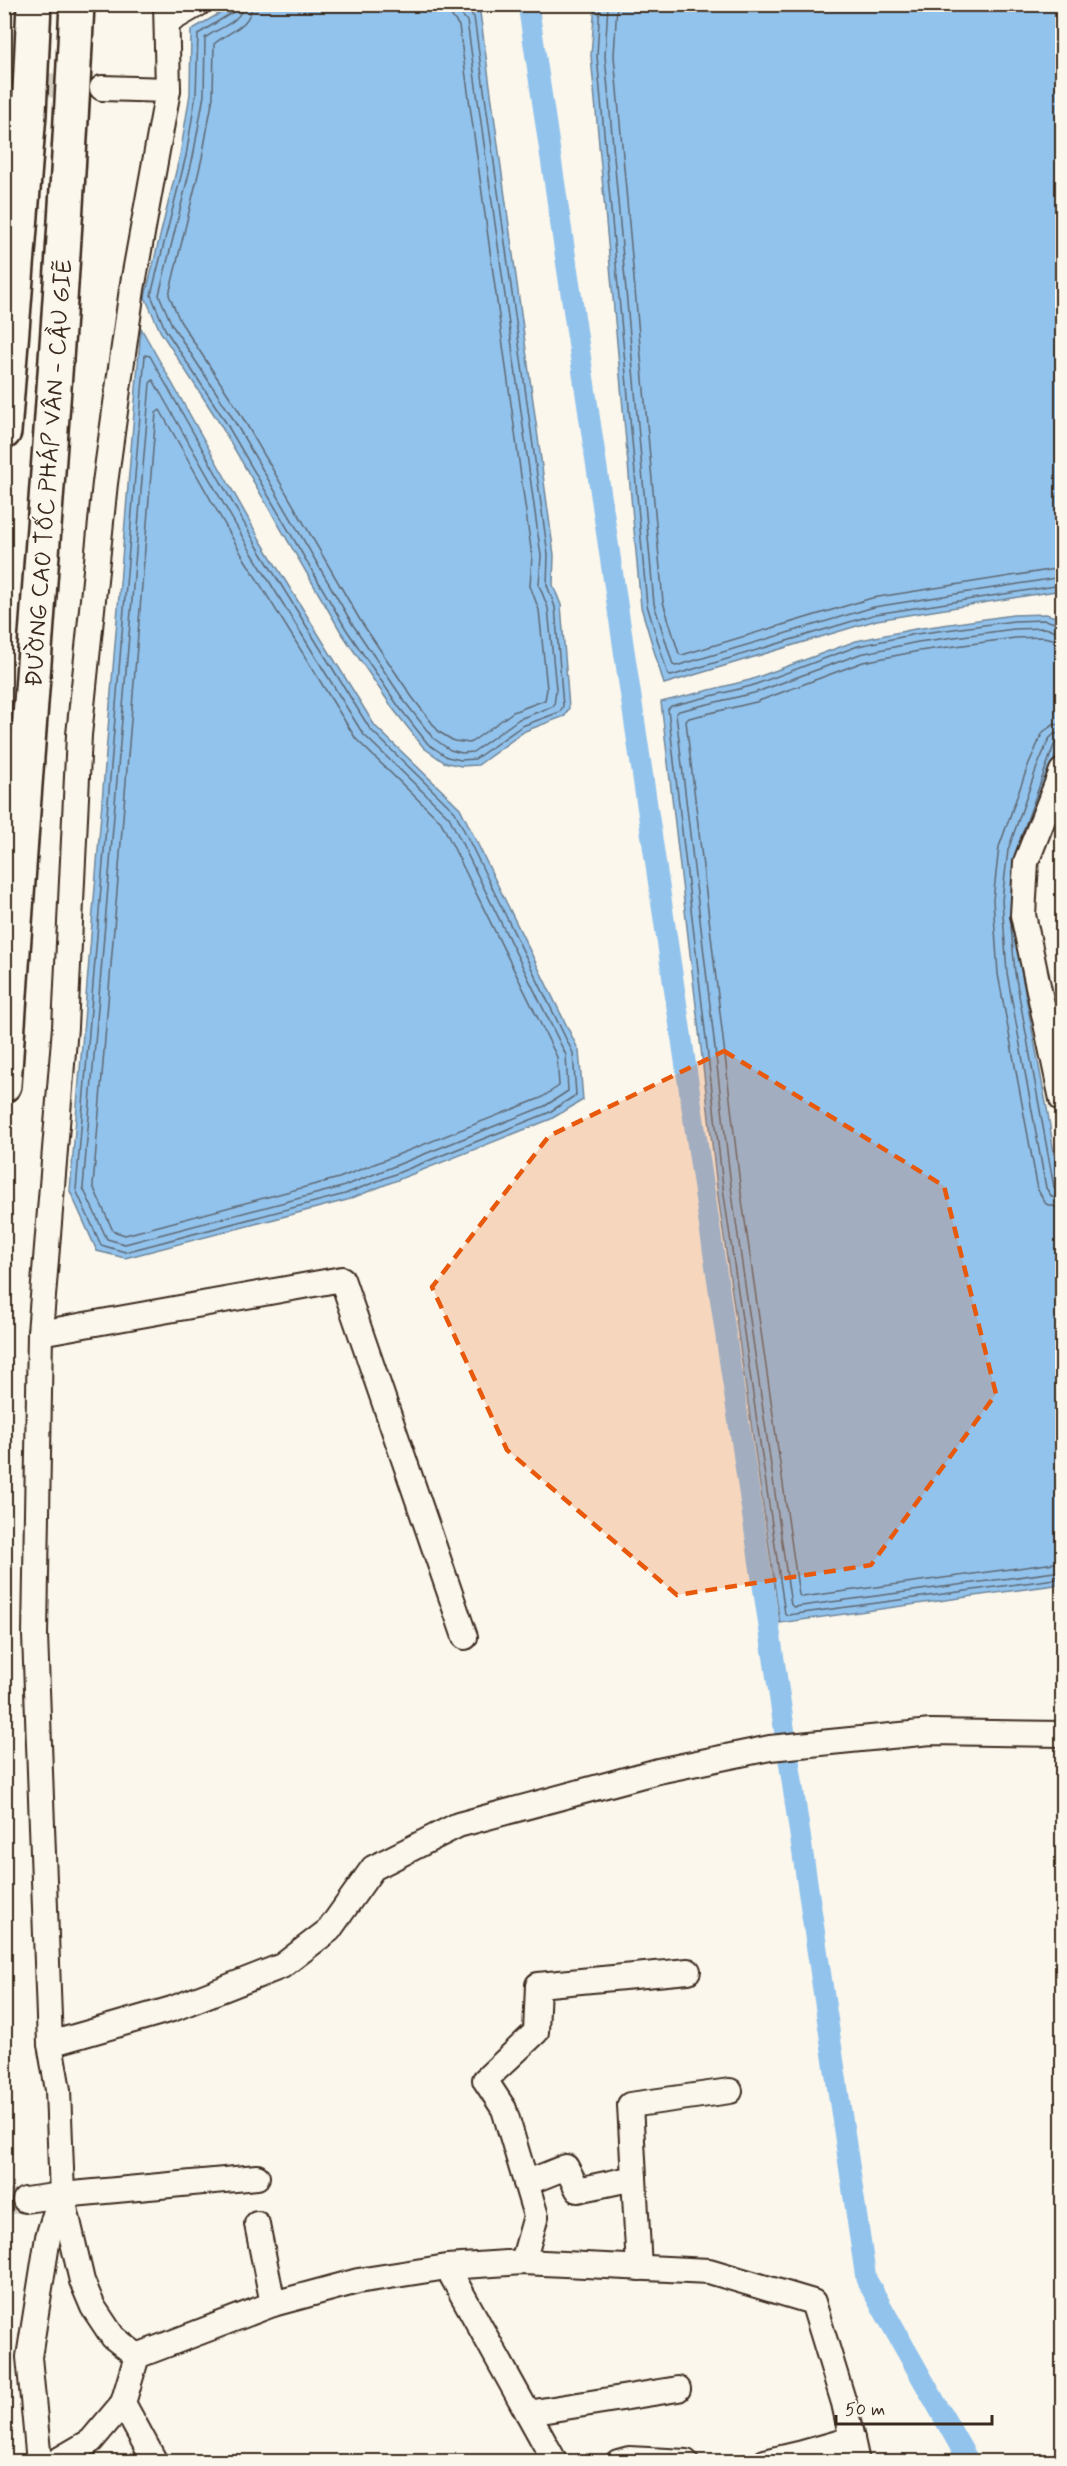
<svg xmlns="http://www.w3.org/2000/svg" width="1067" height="2466" font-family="Mynerve,sans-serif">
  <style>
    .water { fill: #92c3ed; stroke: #6f869a; stroke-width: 1.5 }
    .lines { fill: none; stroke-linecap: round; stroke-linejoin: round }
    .shore { stroke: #5e6771; stroke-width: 1.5 }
    .canal { stroke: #92c3ed; stroke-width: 21 }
    .minor-tunnel { stroke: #d5cec3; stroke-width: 24; stroke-dasharray: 24 12; stroke-linecap: butt }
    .minor-casing { stroke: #3b2a1e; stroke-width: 28 }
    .highway-casing { stroke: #3b2a1e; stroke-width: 38 }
    .minor { stroke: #fbf7ec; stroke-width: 24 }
    .highway { stroke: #fbf7ec; stroke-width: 33 }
    .marked { fill: #e8590c; fill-opacity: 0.2; stroke: #e8590c; stroke-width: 4.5; stroke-dasharray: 12 8; stroke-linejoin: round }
    .labels { text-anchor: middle; stroke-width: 5; stroke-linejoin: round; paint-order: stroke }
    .street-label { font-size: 24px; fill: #3b2a1e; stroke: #fbf7ec }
  </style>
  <rect width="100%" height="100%" fill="#fbf7ec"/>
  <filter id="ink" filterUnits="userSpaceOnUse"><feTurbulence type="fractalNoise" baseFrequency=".0167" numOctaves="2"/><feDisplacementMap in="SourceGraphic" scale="12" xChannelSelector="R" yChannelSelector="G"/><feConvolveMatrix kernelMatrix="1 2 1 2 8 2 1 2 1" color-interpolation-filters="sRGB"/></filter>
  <g filter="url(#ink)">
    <g class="water">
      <path d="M469,4l11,9 74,542 -1,30 8,20 8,103 -4,8 -40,15 -47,34 -17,1 -17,-4 -20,-14 -30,-38 -53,-78 -124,-213 -57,-88 -15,-34 35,-142 10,-61 1,-64 43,-25z"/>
      <path d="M595,4l467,1v585l-185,30 -213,64 -23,-77 -50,-551z"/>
      <path d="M141,328l121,215 113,183 85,82 119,243 4,49 -32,19 -204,81 -222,58 -28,-7 -27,-60z"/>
      <path d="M1046,614l16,5v121l-12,31 -34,130 5,70 27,143 14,90v380l-282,39 -62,-427 -57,-494 89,-22 106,-39 59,-12 98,-14z"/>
    </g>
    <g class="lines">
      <g class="shore">
        <path d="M236,4l-3,8 -35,22 -2,60 -10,62 -35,139 14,34 57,87 124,213 53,78 29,37 19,13 14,3 14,-1 47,-33 38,-14 3,-6 -8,-99 -8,-22 1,-30 -74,-538 -7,-7 -1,-6"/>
        <path d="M243,4c-1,19 -26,24 -38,34l-1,57 -11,62 -34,138 13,30 57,87 124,213 52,77 28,36 17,12 12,3 11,-1 46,-33 35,-13 2,-17 -8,-81 -9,-23 2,-29 -74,-535 -7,-8 -1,-9"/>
        <path d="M252,4c-1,23 -23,27 -38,40l-1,53 -11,61 -33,137 11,26 57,87 123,212 52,77 27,35 15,9 16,2 43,-31 32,-12 2,-11 -8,-79 -9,-24 2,-30 -73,-530 -8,-11 -1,-11"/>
        <path d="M600,4l-3,52 50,549 21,70 3,1 205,-62 186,-29"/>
        <path d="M608,4l-3,52 49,548 19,61 3,1 198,-59 188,-30"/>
        <path d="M617,4l-3,52 49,546 16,52 3,1 190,-57 190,-30"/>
        <path d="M145,355l5,1 107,190 113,183 85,83 118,241 3,42 -28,18 -203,81 -220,58 -24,-7 -25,-55z"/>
        <path d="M153,380l97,170 113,184 86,83 117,238 2,36 -23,15 -203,81 -217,57 -18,-5 -24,-51 67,-805z"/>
        <path d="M160,410l82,145 114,184 85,83 116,235 2,29 -18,12 -202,80 -214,57 -12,-4 -20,-45 63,-773z"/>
        <path d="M1062,625l-17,-5 -31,1 -98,13 -58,12 -107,40 -80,20 -3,3 56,486 61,419 3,1 274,-37"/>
        <path d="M1062,632l-18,-4 -30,1 -96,13 -58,12 -106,39 -75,18 -3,3 56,480 59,411 3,2 268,-36"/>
        <path d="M1062,641l-19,-4 -28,1 -96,13 -56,11 -107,40 -67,16 -3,3 55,472 58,402 3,2 260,-35"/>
        <path d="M1062,724l-9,1 -10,7 -14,31 -30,84 -6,53 5,74 40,216 8,14 16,5"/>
        <path d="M1062,733l-8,1 -5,5 -12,28 -29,83 -6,50 5,73 39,215 6,9 10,3"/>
        <path d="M1015,854l39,-109 4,-4h4"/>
        <path d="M1011,926l4,47 39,214 3,4 5,1"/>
      </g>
      <path class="canal" d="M528,4l338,2275 103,183"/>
      <g class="minor-tunnel">
        <path d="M4,82l85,6"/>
        <path d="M4,2203l21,-3"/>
      </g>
      <g class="minor-casing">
        <g id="minor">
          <path d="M167,22l31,-18"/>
          <path d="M102,88l66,2"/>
          <path d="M1062,771l-36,91 -3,53 39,184"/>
          <path d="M40,1333l302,-54 123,358"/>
          <path d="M50,2044l122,-35 110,-43 47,-36 44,-62 85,-43 200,-54 112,-23 161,-16 131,2"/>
          <path d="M526,2183l40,-16 12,23 56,-12"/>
          <path d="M25,2200l37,-5 195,-18"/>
          <path d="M257,2224l16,80"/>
          <path d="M523,2262l13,-46 -32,-107 -19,-29 51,-48 2,-47 150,-14"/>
          <path d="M447,2267l108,195"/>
          <path d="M639,2268l-9,-163 100,-14"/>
          <path d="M137,2356l-24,-19 -20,-30 -11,-26 -20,-86 -4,-105 -8,-46 -15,-409 5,-302 25,-306 14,-292 26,-252 27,-194 36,-199 -2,-86"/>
          <path d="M123,2403l32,59"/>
          <path d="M528,2413l150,-24"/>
          <path d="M39,2462l-10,-105 19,-120 13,-42"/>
          <path d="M55,2462l36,-21 32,-38 14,-47 136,-52 85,-23 89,-14 76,-5 186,9 104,31 31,101 13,59"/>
          <path d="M618,2462l11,-3 57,3"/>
          <path d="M765,2462l34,-8 53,-15"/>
        </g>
      </g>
      <g class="highway-casing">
        <g id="highway">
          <path d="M4,432l25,-319 5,-109"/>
          <path d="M4,1085c23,-360 56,-720 73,-1081"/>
        </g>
      </g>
      <use href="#minor" class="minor"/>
      <use href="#highway" class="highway"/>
    </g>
  </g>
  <path class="marked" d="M724,1051l220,135 52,208 -125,171 -194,30 -170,-145 -75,-163 117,-151z"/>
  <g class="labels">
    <g class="street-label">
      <text transform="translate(48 473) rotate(-86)" y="8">ĐƯỜNG CAO TỐC PHÁP VÂN - CẦU GIẼ</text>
    </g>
  </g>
  <rect width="1067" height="2466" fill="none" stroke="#fbf7ec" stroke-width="24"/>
  <rect x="12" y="12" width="1043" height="2442" fill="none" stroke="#3b2a1e" stroke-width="2" filter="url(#ink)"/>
  <path d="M836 2415v9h156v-9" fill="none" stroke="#3b2a1e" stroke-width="3"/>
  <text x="845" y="2415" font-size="18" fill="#3b2a1e" stroke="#fbf7ec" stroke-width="4.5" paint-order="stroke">50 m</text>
</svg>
